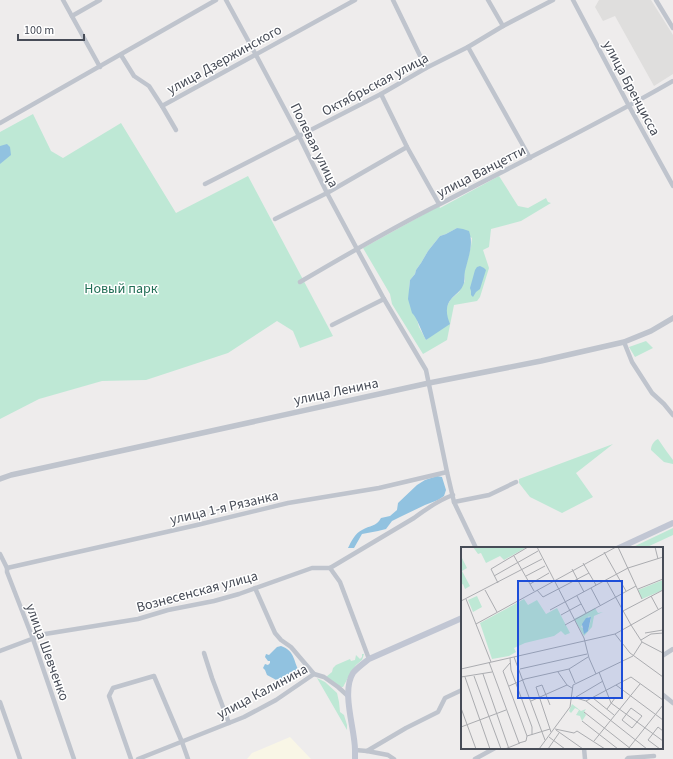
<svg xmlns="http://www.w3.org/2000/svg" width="673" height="759" font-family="'Source Sans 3',sans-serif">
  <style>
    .commercial { fill: #f9f6e6 }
    .education { fill: #dfdedd }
    .green { fill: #bee8d5; fill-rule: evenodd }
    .water { fill: #91c2e0 }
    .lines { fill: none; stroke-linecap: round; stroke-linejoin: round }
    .minor { stroke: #bfc4cd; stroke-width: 4.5 }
    .tertiary { stroke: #bfc4cd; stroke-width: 5.5 }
    .secondary { stroke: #c1c6d3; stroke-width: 6 }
    .labels { text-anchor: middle; stroke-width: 3; stroke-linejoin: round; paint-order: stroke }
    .street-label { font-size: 14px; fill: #474c57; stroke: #fff }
    .park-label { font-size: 14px; fill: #216e55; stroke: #fff }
    .inset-road { fill: none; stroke: #abacb0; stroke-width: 1 }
    .view { fill: #1d4ed8; fill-opacity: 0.15; stroke: #1d4ed8; stroke-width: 2 }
    .inset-edge { fill: none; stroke: #474c57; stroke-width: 2 }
  </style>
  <rect width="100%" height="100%" fill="#eeecec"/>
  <path class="commercial" d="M290,737l21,22h-64l5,-6z"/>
  <path class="education" d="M599,0h52l22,35v39l-19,12 -39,-70 -12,5 -8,-14z"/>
  <g class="green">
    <path d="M33,114l18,37 12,7 58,-35 55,90 72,-37 85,160 -33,12 -7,-17 -16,-10 -49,32 -82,27 -44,1 -63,18 -39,20v-287z"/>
    <path d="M499,176l19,30 10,2 18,-10 2,4 3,1 -30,18 -30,8 -2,18 -6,3 6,18 -9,29 -3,4 -23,4 -7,35 -24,14 -31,-50 -2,-10 -27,-46 76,-42 1,2zM457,228l15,10 -1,8 -7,27 1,8 -6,11 -8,7 -3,5 -2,7 1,7 -21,22 -7,-13 -3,-11 -7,-27 1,-9 5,-6 1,-4 5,-7 7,-12 12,-15 6,-2z"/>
    <path d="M646,341l7,7 -18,9 -6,-10z"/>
    <path d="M658,439l9,13 6,8v4l-9,-2 -13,-12c0,-5 3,-9 7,-11z"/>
    <path d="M613,444l-37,29 17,24 -31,16 -32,-16 -11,-14v-4z"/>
    <path d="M673,528v7l-28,13h-14z"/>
    <path d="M362,654h2l-2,6 -6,5 -6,9 -7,13h-2l-15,-10 6,-5 1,-4 3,-3 14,-6 1,2 4,-1 1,-5 4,4 2,-2z"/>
    <path d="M317,678l8,4 12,11 2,9 1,10 4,3 3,10v5z"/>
  </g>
  <g class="water">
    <path d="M7,144l3,3 1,8 -11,9v-18z"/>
    <path d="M457,228l6,1 6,2c5,14 -1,27 -4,40 -1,4 0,8 -1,12 -3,8 -6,9 -12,15 -7,7 -6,17 -2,26l-24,16c-4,-7 -9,-23 -14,-27l-4,-14 2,-19 5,-6 1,-4 5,-7 7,-12 12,-15 6,-2z"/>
    <path d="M480,266l4,2 2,2 -6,19 -4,3 -3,5 -2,-2v-4l-1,-3 5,-18 2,-3z"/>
    <path d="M437,476l5,1 4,13 -2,6 -6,4 -13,5 -25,12 -8,4 -6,8 -8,2 -16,3 -8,14h-6c3,-6 7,-15 14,-18 8,-5 14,-3 19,-12l9,-2 7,-6 1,-7 19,-18 8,-5z"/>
    <path d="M281,646c14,5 12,14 18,25l-12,9 -7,2 -13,-7 -2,-5 -2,-2 2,-4 3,1 2,-2v-2h-2l-3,-4 1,-3 3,1 8,-8z"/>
  </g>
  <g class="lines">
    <g class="minor">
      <path d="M63,0l37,67"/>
      <path d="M226,0l30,55 43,81 28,57 30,56 27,50 42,71 21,102 7,30 22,46"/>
      <path d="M393,0l33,68"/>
      <path d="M488,0l15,26"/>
      <path d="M573,0l56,106 44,80"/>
      <path d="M656,0l17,28"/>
      <path d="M72,16l28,-16"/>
      <path d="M468,47l62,111"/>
      <path d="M121,55l13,21 15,10 13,20 193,-106"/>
      <path d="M381,94l26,53 32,57"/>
      <path d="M162,106l14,24"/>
      <path d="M0,123l216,-123"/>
      <path d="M205,184l176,-90 45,-26 42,-21 35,-21 50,-26"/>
      <path d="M275,219l52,-26 80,-46"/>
      <path d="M300,282c46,-27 92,-54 140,-78 78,-41 157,-79 233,-123"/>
      <path d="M332,325l52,-26"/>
      <path d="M624,342l8,20 20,31 12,11 9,11"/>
      <path d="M454,502l35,-7 27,-13"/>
      <path d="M0,554l7,14v4l26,67 41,120"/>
      <path d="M7,568l190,-43 91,-22 91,-15 68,-16"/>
      <path d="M330,568l10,14 29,77"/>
      <path d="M255,588l20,45 6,7 10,7 23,27"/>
      <path d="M0,651l45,-17 93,-15 30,-9 46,-9 25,-7 73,-26h18l84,-50c12,-9 25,-18 39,-23"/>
      <path d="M204,653l8,25 17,45"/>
      <path d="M662,656l11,-7"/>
      <path d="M662,694l11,9"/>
      <path d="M0,702l20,57"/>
      <path d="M584,748l1,11"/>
      <path d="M355,750l12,1 21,4 6,4"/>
      <path d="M367,751l39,-23 32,-16 7,-14 17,-8"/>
      <path d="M131,759l-22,-63 4,-8 41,-12 28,66 6,17"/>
      <path d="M138,759l106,-42 32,-17 38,-26 10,3 14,10 10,9"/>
      <path d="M475,759l20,-11"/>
      <path d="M627,759l1,-1 26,-2"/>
    </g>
    <path class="tertiary" d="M0,479l11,-4 418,-92 112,-22 83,-19 27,-11 22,-13"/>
    <g class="secondary">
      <path d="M619,548l54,-25"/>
      <path d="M355,759c0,-3 0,-6 0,-9 0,-21 -14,-58 -2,-77 4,-5 11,-10 16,-14l93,-41"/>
    </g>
  </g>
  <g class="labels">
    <g class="street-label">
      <text transform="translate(224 59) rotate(-29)" y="5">улица Дзержинского</text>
      <text transform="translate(375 84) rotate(-28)" y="5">Октябрьская улица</text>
      <text transform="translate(632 88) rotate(62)" y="5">улица Бренцисса</text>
      <text transform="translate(315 145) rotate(64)" y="5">Полевая улица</text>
      <text transform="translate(481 171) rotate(-27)" y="5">улица Ванцетти</text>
      <text transform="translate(336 391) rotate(-12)" y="5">улица Ленина</text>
      <text transform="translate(224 507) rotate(-13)" y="5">улица 1-я Рязанка</text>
      <text transform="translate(197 591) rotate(-15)" y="5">Вознесенская улица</text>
      <text transform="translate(48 652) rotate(70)" y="5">улица Шевченко</text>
      <text transform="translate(262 691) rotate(-28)" y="5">улица Калинина</text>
    </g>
    <g class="park-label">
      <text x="121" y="293">Новый парк</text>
    </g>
  </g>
  <g transform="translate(461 547)">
    <rect width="202" height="202" fill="#eeecec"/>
    <path d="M12,0h54l-23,13 -4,-4 -14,7 -5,-10 -3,1zM0,9l6,12 -5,3 8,15 -5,3 -2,-5 -2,1zM202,33v10l-21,9 -4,-9zM16,49l5,11 -9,5 -5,-12zM63,52l4,6 9,-5 9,14 11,-6 13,25 -5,2 -4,-4 -7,5 -29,7 -11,5 2,4 -7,4 -17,3 -12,-36zM134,61l3,5 5,-1 -9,4 -2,11 -8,9 -10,-17zM128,69l2,3 -3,12 -7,-4zM111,157l9,7 5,-2 -2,3 2,3 -4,6 -2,-5 -4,-1 3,-5 -4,-2 -4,5 -2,-2z" fill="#bee8d5" fill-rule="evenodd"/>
    <path d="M130,70l-3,14 -4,3 -2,-10 4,-6z" fill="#91c2e0"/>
    <path class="inset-road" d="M76,0l47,91 5,20 7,16M157,0l24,52M194,0l3,12M143,5l22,39M53,9l20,35M122,16l13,22M111,22l12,23M33,29l44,-25M65,29l19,-10M37,36l-7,-14 37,-22M69,37l19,-11M130,41l9,17M177,42l25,-10M24,43l12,22M76,43l6,7 46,-24M116,49l9,17M190,49l7,13M5,52l25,63M0,54l81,-42M89,63l78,-42 35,-11M162,64l40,-21M100,68l20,-11M15,77l140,-77M104,78l71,-39M184,86l18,-3M154,87l15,19 33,24M180,93l10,-6 12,-1M181,95l21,11M53,110l31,83M49,111l1,12 21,57v8M28,115l30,81 7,-2 1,-5M49,116l-7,8 24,65M0,122l154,-35 16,-9 -25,-45M59,122l67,-15M108,122l6,14M97,125l9,13M138,125l12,31 52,38M22,127l26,75M13,129l27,73M0,130l31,-5M4,130l25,72M155,138l47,35M48,139l16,-7 44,-10 19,-12M112,150l13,4 45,-24 32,23M115,150l27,-16M132,151l21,17M70,154l36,-16 5,3M125,154l61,48M89,158l-8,-20 -6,2 15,45M0,161l15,41M170,161l11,8 -10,12 -10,-8zM146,162l8,-11h4M123,165l47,37M121,174l36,28M0,180l45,-17M94,182l19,4 3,-2 28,18M95,183l27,19M66,189l23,-7M88,190l16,12M133,194l46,-57M44,202l15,-6M78,202l31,-42 3,-22 60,-29 9,-14 -11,-17 32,-18M87,202l11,-16M167,202l35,-44M199,202l-12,-9 10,-13 5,4"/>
    <path class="view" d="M57,34h104v117h-104z"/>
    <rect width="202" height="202" class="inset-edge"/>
  </g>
  <path d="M18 34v6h66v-6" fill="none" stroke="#474c57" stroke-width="2"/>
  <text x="24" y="34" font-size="12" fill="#474c57" stroke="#ffffff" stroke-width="3" paint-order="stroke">100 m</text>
</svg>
